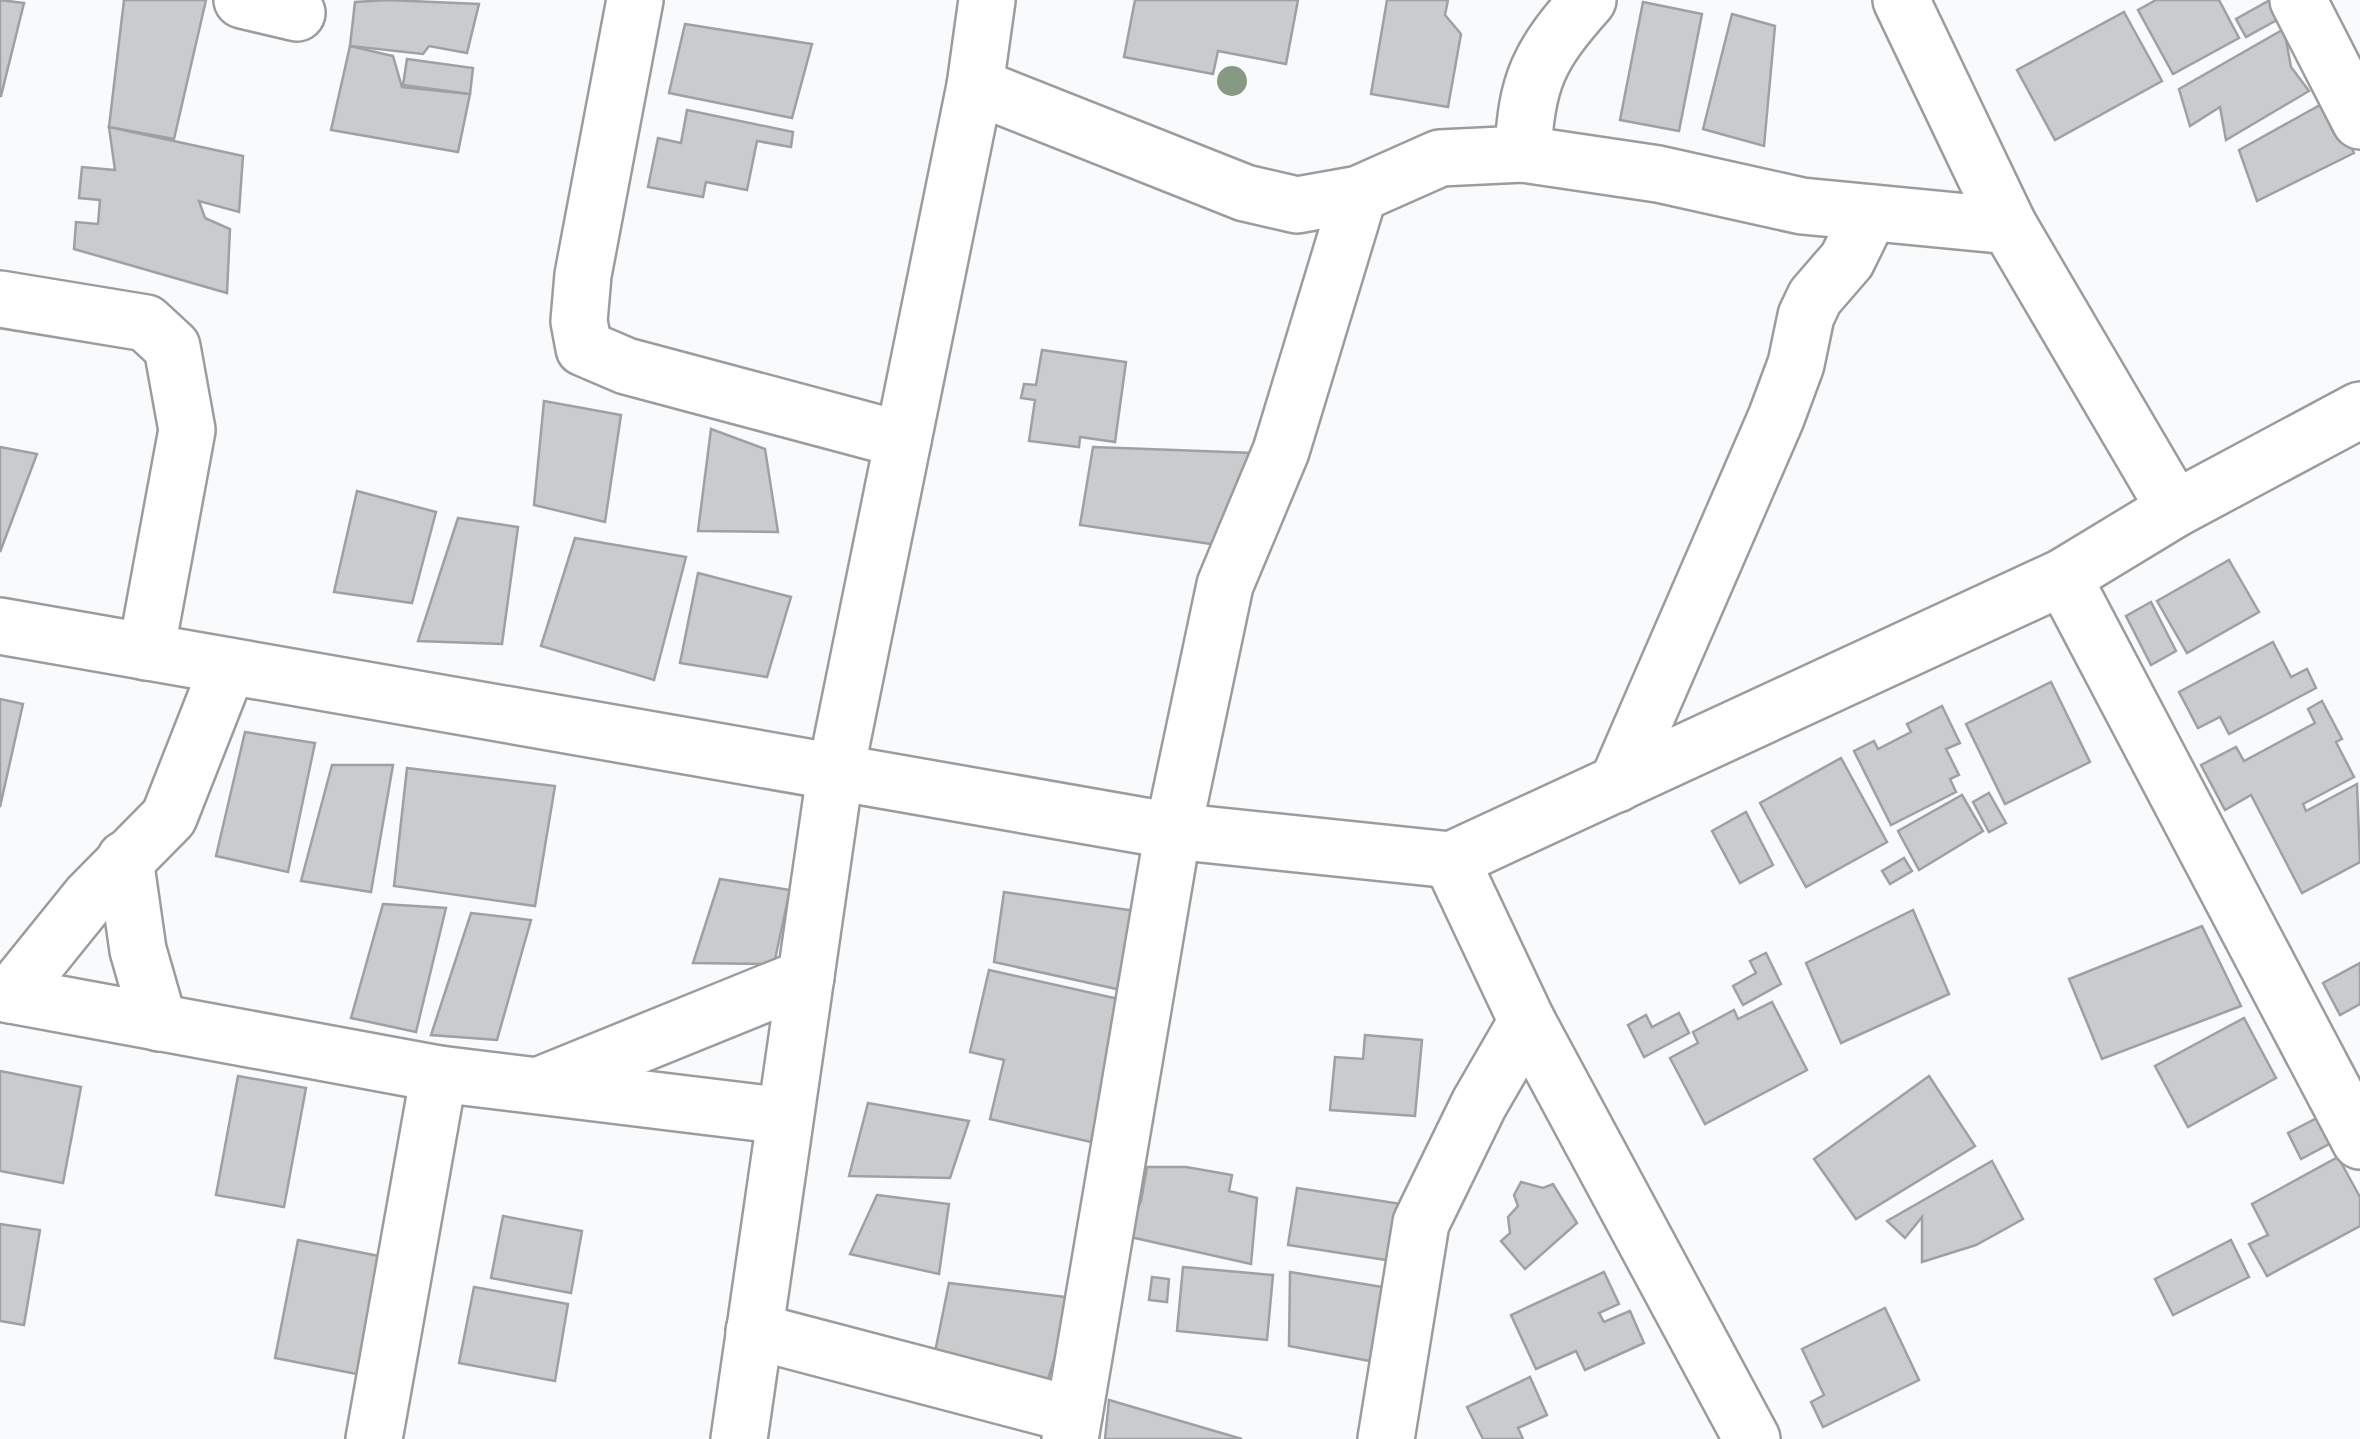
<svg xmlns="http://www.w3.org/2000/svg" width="2360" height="1439" font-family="'Archivo Narrow',sans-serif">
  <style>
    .building { fill: #cacbcd; stroke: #9fa0a2; stroke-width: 2.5 }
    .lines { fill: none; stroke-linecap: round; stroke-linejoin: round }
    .minor-casing { stroke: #9b9c9e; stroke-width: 60 }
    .minor { stroke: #fff; stroke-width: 55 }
    .tree { fill: #879883 }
  </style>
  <rect width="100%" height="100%" fill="#f8fafb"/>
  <g class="building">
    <path d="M0,0l24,3 -23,93h-1z"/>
    <path d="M124,0h82l-32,139 -65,-12z"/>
    <path d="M387,0l92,4 -12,49 -38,-7 -6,8 -73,-8 5,-44z"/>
    <path d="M1135,0h163l-12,64 -68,-13 -5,23 -89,-17z"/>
    <path d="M1387,0h61l-3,15 16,19 -13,73 -77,-13z"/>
    <path d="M2156,0h63l20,38 -66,36 -35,-64z"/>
    <path d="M2270,0h5l9,16 -38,21 -10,-18z"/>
    <path d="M1643,2l59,12 -23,117 -59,-11z"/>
    <path d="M2124,12l38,69 -107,59 -38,-70z"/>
    <path d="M1732,14l43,12 -11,120 -61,-17z"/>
    <path d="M685,24l127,20 -20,74 -123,-25z"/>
    <path d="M2284,29l7,38 18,24 -83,49 -6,-33 -30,19 -11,-37z"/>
    <path d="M350,46l43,10 9,31 68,7 -12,58 -127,-22z"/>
    <path d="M407,59l66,9 -3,26 -67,-9z"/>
    <path d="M2329,100l25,53 -97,48 -18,-51z"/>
    <path d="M687,110l106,22 -2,15 -34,-6 -10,49 -41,-8 -3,15 -55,-10 10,-49 23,5z"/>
    <path d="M109,127l134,29 -4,56 -40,-11 6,17 25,11 -3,64 -153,-44 2,-27 22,2 2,-24 -21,-2 3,-31 33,3z"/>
    <path d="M1042,350l84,12 -11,80 -35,-5 -1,10 -50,-6 6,-41 -14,-2 3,-14 12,1z"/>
    <path d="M544,401l77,14 -16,107 -71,-17z"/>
    <path d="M711,429l54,20 13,83 -80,-1z"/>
    <path d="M0,447l37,7 -37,98z"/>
    <path d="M1093,447l161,6 -15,95 -159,-23z"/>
    <path d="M357,491l79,21 -24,91 -78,-11z"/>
    <path d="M458,518l60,9 -16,117 -84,-3z"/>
    <path d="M575,538l111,19 -32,123 -113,-34z"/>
    <path d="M2229,560l30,52 -72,41 -30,-52z"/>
    <path d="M698,573l93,24 -24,80 -87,-14z"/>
    <path d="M2151,602l25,49 -25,14 -25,-49z"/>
    <path d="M2273,642l18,35 16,-8 9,19 -87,46 -9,-17 -22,11 -19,-36z"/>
    <path d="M2051,682l39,80 -85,42 -39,-80z"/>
    <path d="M0,699l23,5 -23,103z"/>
    <path d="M2322,701l20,38 -6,3 18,35 -51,27 3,7 51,-27 3,78 -58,31 -51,-98 -26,15 -24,-45 35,-18 8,14 71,-38 -7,-14z"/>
    <path d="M1942,706l18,37 -14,6 13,26 -9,4 6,13 -65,33 -37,-74 20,-10 4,8 33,-17 -4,-8z"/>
    <path d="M245,732l70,11 -27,129 -72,-16z"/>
    <path d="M1841,758l46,84 -81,45 -46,-84z"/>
    <path d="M332,765h61l-22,127 -70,-11z"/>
    <path d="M407,768l148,18 -20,120 -141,-20z"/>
    <path d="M1989,793l17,30 -17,9 -16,-30z"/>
    <path d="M1962,795l21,36 -64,39 -21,-39z"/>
    <path d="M1746,812l27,53 -33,18 -28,-52z"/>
    <path d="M1904,858l8,13 -22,13 -8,-13z"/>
    <path d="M720,879l70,11 -16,74 -81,-1z"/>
    <path d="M1004,892l139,20 -22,78 -127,-28z"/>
    <path d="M383,904l63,4 -30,124 -65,-14z"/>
    <path d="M1913,910l36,84 -108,49 -35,-80z"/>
    <path d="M471,913l60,7 -34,120 -66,-5z"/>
    <path d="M2202,926l39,80 -139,53 -33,-80z"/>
    <path d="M1766,953l15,31 -38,21 -10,-19 23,-13 -6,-12z"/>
    <path d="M2360,963v41l-20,11 -17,-32z"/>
    <path d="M989,970l134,30 -32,142 -101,-23 14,-59 -34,-8z"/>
    <path d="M1772,1002l35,68 -102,54 -35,-66 28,-15 -5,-11 41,-22 4,9z"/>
    <path d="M1679,1013l10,20 -45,24 -16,-32 18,-10 6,12z"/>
    <path d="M2244,1018l32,60 -88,49 -33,-61z"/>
    <path d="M1365,1035l57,5 -7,76 -85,-6 5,-53 28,2z"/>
    <path d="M0,1071l81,16 -18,96 -63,-12z"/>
    <path d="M238,1076l68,12 -22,119 -68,-12z"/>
    <path d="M1929,1076l46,70 -119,73 -42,-60z"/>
    <path d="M868,1103l101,18 -19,57 -101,-2z"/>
    <path d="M2317,1118l14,25 -30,16 -13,-26z"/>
    <path d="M2338,1157l22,40v29l-93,50 -18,-32 19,-9 -16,-31z"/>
    <path d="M1992,1161l31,58 -47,26 -54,17v-45l-17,21 -18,-17z"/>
    <path d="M1147,1167h39l46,8 -3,16 28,7 -6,66 -125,-28 15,-35z"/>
    <path d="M1521,1182l22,6 10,-4 24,39 -52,46 -24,-28 9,-8 -2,-16 10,-11 -4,-11z"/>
    <path d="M1297,1188l111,17 -9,57 -111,-17z"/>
    <path d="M877,1195l72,9 -10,70 -89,-20z"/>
    <path d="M503,1216l79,15 -11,62 -80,-15z"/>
    <path d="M0,1224l40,6 -16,95 -24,-4z"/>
    <path d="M298,1240l91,18 -22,118 -92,-18z"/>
    <path d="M2231,1240l18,37 -76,38 -18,-36z"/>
    <path d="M1183,1267l90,8 -6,65 -90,-9z"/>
    <path d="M1290,1272l105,17 -9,75 -97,-18z"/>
    <path d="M1604,1272l15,32 -20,9 5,9 26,-11 14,32 -59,27 -9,-19 -40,18 -25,-54z"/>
    <path d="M1152,1277l17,2 -2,23 -18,-2z"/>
    <path d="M949,1283l125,15 -26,81 -114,-22z"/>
    <path d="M474,1287l94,17 -13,77 -96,-18z"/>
    <path d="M1885,1308l34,72 -96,47 -12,-25 13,-7 -22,-46z"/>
    <path d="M1530,1377l17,38 -29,13 5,11h-40l-16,-32z"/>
    <path d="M1109,1400l133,39h-137z"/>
  </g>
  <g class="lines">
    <g class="minor-casing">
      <g id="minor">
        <path d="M242,0l55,13"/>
        <path d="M635,0l-52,275 -4,46 5,27 42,18 277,74"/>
        <path d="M1901,0l108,226 166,283"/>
        <path d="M2298,0l62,121"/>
        <path d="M975,86l270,107 52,12 62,-11 81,-36 83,-4 135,20 144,32 207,20"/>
        <path d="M1523,154c3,-73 16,-99 65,-154"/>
        <path d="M0,299l146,24 26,24 15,83 -41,222"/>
        <path d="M2063,577l297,564"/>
        <path d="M0,626l1173,205 278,29 612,-283 112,-68 185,-99"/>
        <path d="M1617,784l159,-366 20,-54 10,-48 9,-19 32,-37 23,-47"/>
        <path d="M125,859l13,91 21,73"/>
        <path d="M1451,860l76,161 225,418"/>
        <path d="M0,993l439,81 346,42"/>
        <path d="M11,995l79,-98 79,-80 59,-150"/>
        <path d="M540,1085l266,-108"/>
        <path d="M754,1331l320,84"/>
        <path d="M374,1439l65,-365"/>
        <path d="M739,1439l96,-664 140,-689 12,-86"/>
        <path d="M1070,1439l103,-608 52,-246 56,-134 78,-257"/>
        <path d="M1386,1439l35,-216 58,-119 48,-83"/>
      </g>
    </g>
    <use href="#minor" class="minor"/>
  </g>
  <circle class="tree" cx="1232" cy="81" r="15"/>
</svg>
